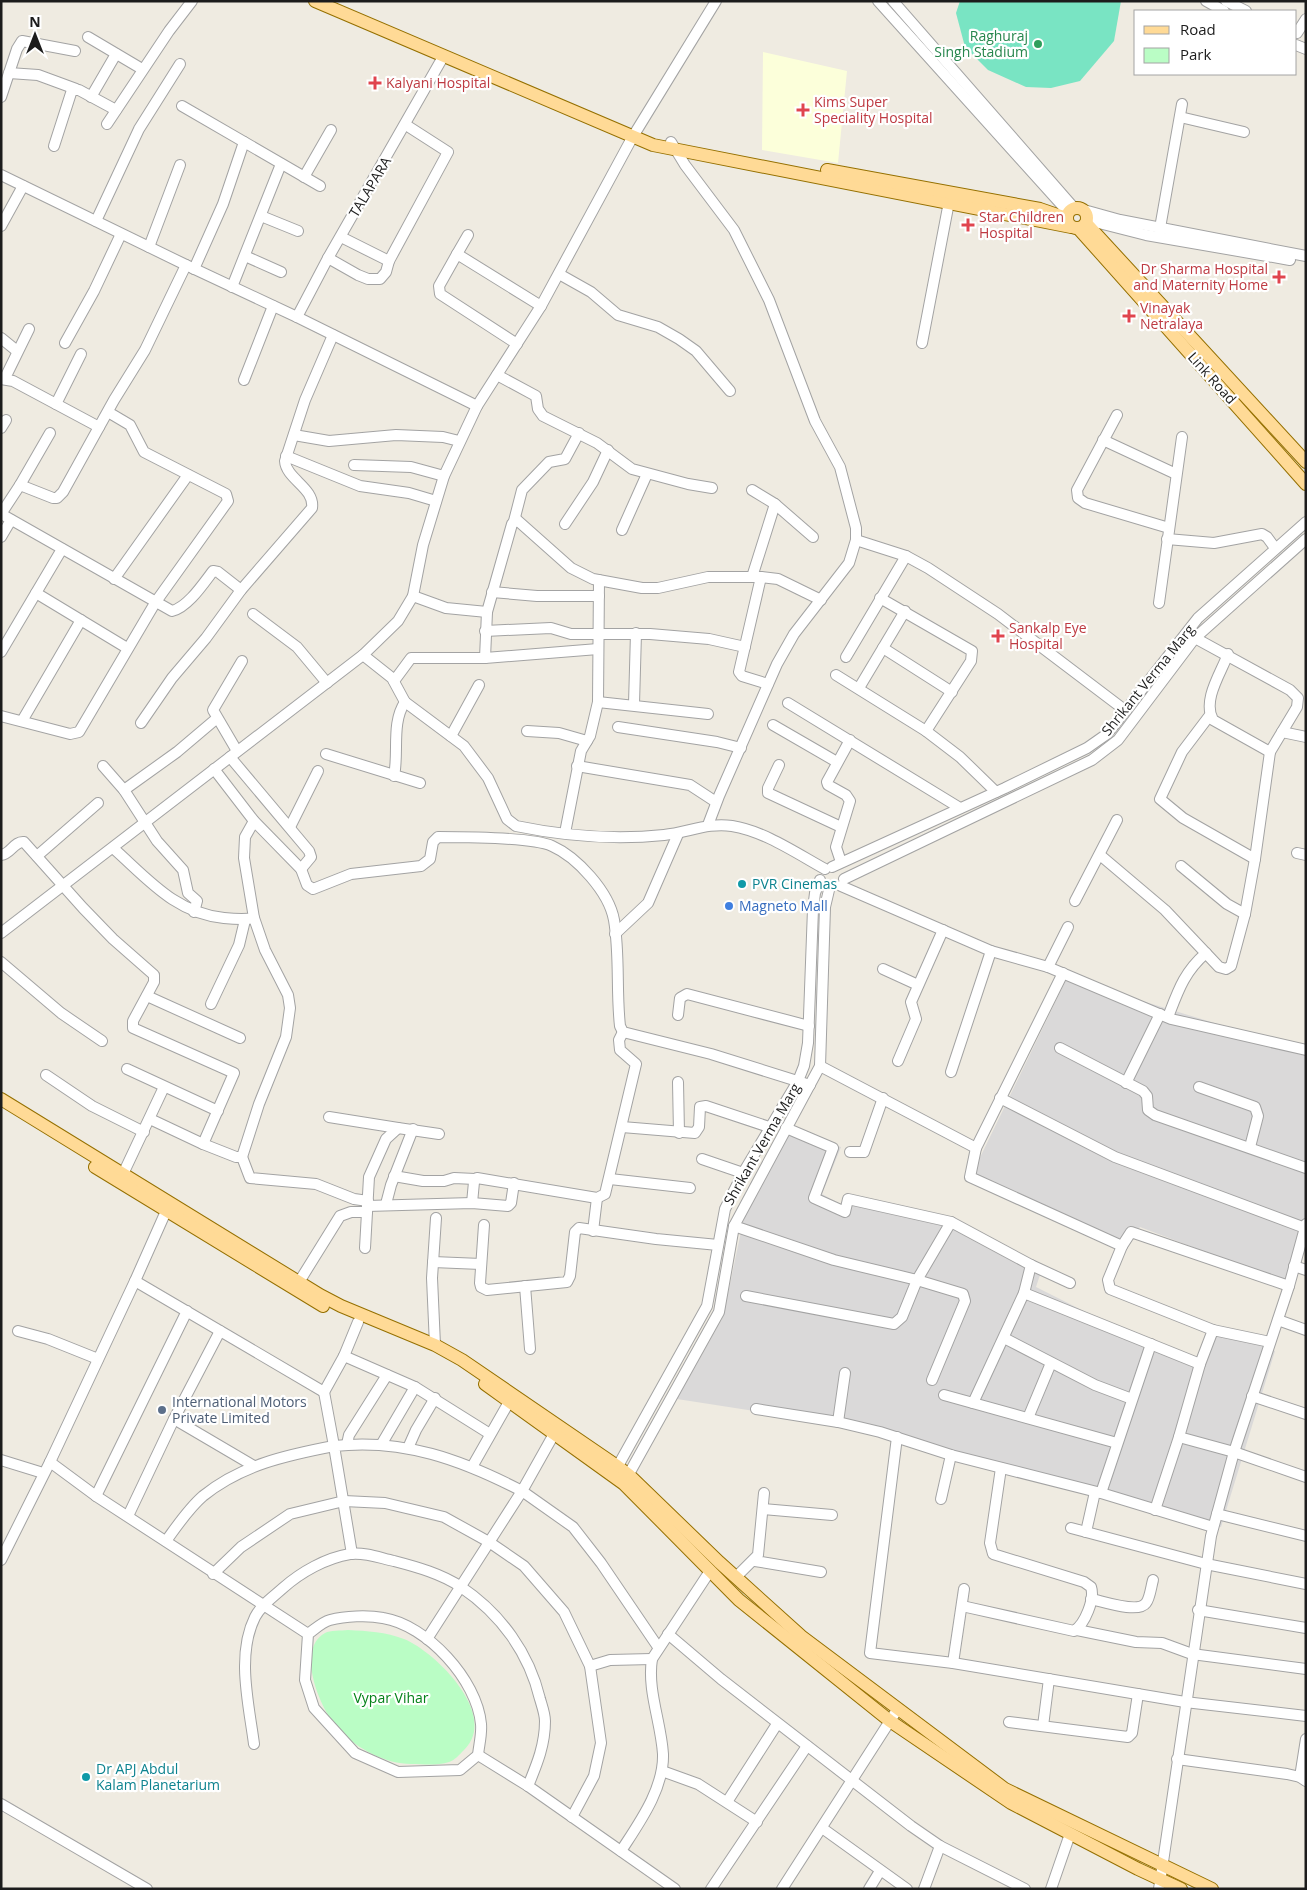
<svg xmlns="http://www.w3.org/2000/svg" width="1307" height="1890" font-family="'Open Sans',sans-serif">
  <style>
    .residential { fill: #dad9d9 }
    .education { fill: #fcffda }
    .park { fill: #bafdc5 }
    .pitch { fill: #79e4c3 }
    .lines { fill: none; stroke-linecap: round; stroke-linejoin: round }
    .minor-casing { stroke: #a3a3a3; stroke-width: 12 }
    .major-casing { stroke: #957000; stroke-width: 14 }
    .minor { stroke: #fff; stroke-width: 10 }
    .major { stroke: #ffda96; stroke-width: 12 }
    .leisure-dot { fill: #2e9e5b; stroke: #fff; stroke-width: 2 }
    .health-dot { fill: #e0444e; stroke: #fff; stroke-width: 2 }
    .culture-dot { fill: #0f9aa8; stroke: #fff; stroke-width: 2 }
    .shop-dot { fill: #3f7fe0; stroke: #fff; stroke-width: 2 }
    .service-dot { fill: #5c6f8a; stroke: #fff; stroke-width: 2 }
    .labels { text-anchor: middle; stroke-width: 4.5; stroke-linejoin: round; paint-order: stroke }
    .leisure-label { font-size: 14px; fill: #27864d; stroke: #fff; text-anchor: end }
    .health-label { font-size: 14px; fill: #be3a42; stroke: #fff; text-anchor: start }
    .street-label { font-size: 14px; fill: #1c1c1c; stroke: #fff }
    .culture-label { font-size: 14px; fill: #0d838f; stroke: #fff; text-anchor: start }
    .shop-label { font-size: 14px; fill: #366cbe; stroke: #fff; text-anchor: start }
    .service-label { font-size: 14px; fill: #4e5e75; stroke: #fff; text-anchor: start }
    .park-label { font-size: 14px; fill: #048119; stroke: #fff }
  </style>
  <rect width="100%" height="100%" fill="#efebe1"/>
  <g class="residential">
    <path d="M1067,978l239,73v189l-14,45 -152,-58 -12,18 -156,-71z"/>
    <path d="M787,1132l54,15 -19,47 29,16 4,-13 91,24 97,45 -7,21 163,82 20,-40 56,22 -54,176 -60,-19 -336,-86 -148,-23 46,-82 23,-109z"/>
  </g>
  <path class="education" d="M763,52l84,19 -9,92 -76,-13z"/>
  <path class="park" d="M348,1630c19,1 38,2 56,9 32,13 96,77 60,111 -4,4 -10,11 -15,12 -12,4 -26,2 -38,2 -25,0 -53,-15 -71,-33 -18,-18 -46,-81 -15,-98 5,-3 16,-2 23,-3z"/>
  <path class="pitch" d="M960,1h161l-7,40 -34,40 -29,7 -25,-1 -38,-17 -23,-23 -9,-34z"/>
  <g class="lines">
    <g class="minor-casing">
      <g id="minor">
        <path d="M878,1l190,211"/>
        <path d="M893,1l181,207"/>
        <path d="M1206,1l18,10"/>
        <path d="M1226,1l20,10"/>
        <path d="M1297,33l9,-14"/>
        <path d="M88,37l54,32"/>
        <path d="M1296,45l10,4"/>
        <path d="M9,73l29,2 38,14"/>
        <path d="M1,97l16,-48 5,-8 53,10"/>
        <path d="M91,97l25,-43"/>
        <path d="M182,106l138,80"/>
        <path d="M1180,117l64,15"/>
        <path d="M107,124l62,-93 23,-30"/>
        <path d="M671,142l14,23 49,65 35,70 46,121 25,46 16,61v12l-7,23 -55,71 -17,30 -58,132 -11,29"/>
        <path d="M54,146l18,-56h7l37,20"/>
        <path d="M1,175l185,90"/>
        <path d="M304,177l27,-47"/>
        <path d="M1084,210l36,10 186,36"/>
        <path d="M261,216l37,15"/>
        <path d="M1087,220l59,15 144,25"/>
        <path d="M96,221l43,-92 41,-65"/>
        <path d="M1,226l22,-40"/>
        <path d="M1160,228l22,-124"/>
        <path d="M341,237l48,24"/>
        <path d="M149,247l31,-82"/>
        <path d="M457,254l11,-19"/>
        <path d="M245,256l36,16"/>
        <path d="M328,258l30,17 10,4h12l6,-7 3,-11 59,-109 -42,-27"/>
        <path d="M194,269l29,-65 21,-62"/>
        <path d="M559,274l32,18 27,23 40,12 21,12 17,12 34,40"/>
        <path d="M232,287l49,-123"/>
        <path d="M297,317l31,-59 115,-201"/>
        <path d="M1,338l16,13"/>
        <path d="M65,343l29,-52 27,-57"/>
        <path d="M922,343l27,-141"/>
        <path d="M517,344l-77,-50 -1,-8 18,-32 84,52"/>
        <path d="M497,375l39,21 2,13 5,7 54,27 35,26 56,15 24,4"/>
        <path d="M5,378l24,-49"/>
        <path d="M1,379l12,2 86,46"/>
        <path d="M244,380l29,-74"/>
        <path d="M56,404l25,-50"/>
        <path d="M1117,415l-40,75 1,8 7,5 84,25"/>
        <path d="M1,428l5,-8"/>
        <path d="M294,435l35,6 67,-6 47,2 16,4"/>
        <path d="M1103,440l73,34"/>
        <path d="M286,456l74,30 49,7 27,8"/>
        <path d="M354,465l57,2 33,9"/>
        <path d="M20,485l30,-52"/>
        <path d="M752,490l23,14 -23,73"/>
        <path d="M775,504l38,33"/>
        <path d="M1,514l19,-29 33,13h4l6,-6 51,-92 31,-50 41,-85 111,52 180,89"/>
        <path d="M3,515l169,96c16,-4 31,-27 41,-40l5,1 23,18"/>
        <path d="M514,521l8,-31 27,-28 16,-3 14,-26"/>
        <path d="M565,524l28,-42 15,-32"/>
        <path d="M622,530l25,-56"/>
        <path d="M1,537l10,-17"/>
        <path d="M1167,539l47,4 48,-9 5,3 8,11"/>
        <path d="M856,540l50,16 22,12 70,46 128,97"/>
        <path d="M761,577l-22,95 3,4 26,8"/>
        <path d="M114,579l74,-104"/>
        <path d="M492,592l45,4h62"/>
        <path d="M36,593l91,55"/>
        <path d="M413,596l33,12 41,4"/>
        <path d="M880,598l92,53 -1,10 -45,70"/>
        <path d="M1159,603l23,-166"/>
        <path d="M253,614l44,33 30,36"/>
        <path d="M485,631l66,-3 20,6h79l59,5 36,8"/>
        <path d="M883,648l69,44"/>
        <path d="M1,652l61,-103"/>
        <path d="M1228,654c-7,19 -26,46 -15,66l57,32"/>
        <path d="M363,655l29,23 13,24 59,44 24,32 19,41 9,7c48,10 99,14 148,9 23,-2 44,-13 68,-9 32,5 64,27 93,43"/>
        <path d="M846,657l60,-101"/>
        <path d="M485,658l2,-46 25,-88 5,-4 54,48 22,11 49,9h16l50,-11h53l17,2 43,21"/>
        <path d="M836,675l90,56 34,26 36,35"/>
        <path d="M394,681l17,-23h74l113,-9"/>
        <path d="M859,688l46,-77"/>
        <path d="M598,702l110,12"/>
        <path d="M788,703l172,105"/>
        <path d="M634,704l2,-71"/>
        <path d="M1210,715l-28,37 -22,47 23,19 72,41"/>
        <path d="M1,716l69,18 9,-2 76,-129 73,-102 -2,-7 -82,-42 -14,-27 -22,-13"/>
        <path d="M22,721l59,-101"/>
        <path d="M141,723l31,-45 34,-40 35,-48 71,-82c3,-20 -26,-29 -27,-47l20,-61 28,-65"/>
        <path d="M773,725l64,37"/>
        <path d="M618,727l99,15 24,6"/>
        <path d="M527,731l32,2 28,8"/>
        <path d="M1282,732l24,5"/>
        <path d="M451,736l28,-51"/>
        <path d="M237,751l-24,-41 29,-49"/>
        <path d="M326,754l94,29"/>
        <path d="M230,757l79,94 2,6 -10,12"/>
        <path d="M779,765l-11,23v5l73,34"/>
        <path d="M103,766l21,24 33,51 26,29 5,23 9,8 -3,11"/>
        <path d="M577,766l113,19 26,17"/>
        <path d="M214,769l40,52 47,48 6,16 6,4 38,-15 70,-8 9,-7 3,-17 5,-5c24,0 94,0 114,9 25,11 57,46 62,74 6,35 2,71 6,106l3,6 88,22 99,31"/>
        <path d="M394,776c5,-24 -3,-53 11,-74"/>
        <path d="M124,790l53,-38 39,-33"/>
        <path d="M290,827l28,-56"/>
        <path d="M565,833l16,-82 9,-15 8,-34 1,-122"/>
        <path d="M113,848c35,31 62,65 111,70 10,1 20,2 30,0"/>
        <path d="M1297,853l9,2"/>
        <path d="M1,855c10,-1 13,-14 23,-13l59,66 30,31 41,36v7l-21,39v7l101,45 -31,71"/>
        <path d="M1100,855l65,55 54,57 7,2 5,-3 14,-52 10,-55 15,-107 27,-45 1,-9 -8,-8 -95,-52"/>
        <path d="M37,856l61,-53"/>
        <path d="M841,862l-5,-15 14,-46 -4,-6 -18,-10 -1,-3 23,-42"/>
        <path d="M1181,866l46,38 18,10"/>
        <path d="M832,867l173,-79 82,-40 20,-14 91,-116 108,-96"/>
        <path d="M844,879l248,-119 26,-20 77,-102 111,-99"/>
        <path d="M841,886l150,65 57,16 123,52 135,31"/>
        <path d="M1075,901l42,-81"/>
        <path d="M1,933l362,-278 35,-34 15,-25 10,-51 21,-69 33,-70 64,-100 91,-168 84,-137"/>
        <path d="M615,934l33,-31 30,-69"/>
        <path d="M1,962l60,51 41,28"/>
        <path d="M1048,967l20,-40"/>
        <path d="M883,969l35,16"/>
        <path d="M147,996l93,42"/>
        <path d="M211,1004l28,-59 6,-25"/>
        <path d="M678,1015l2,-17 7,-4 122,32"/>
        <path d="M1168,1017c10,-26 16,-45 38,-64"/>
        <path d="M1060,1048l83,43 4,5 1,14 7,5 151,53"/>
        <path d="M898,1061l18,-42 -5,-17 32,-72"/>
        <path d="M820,1066l156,82 -6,29 152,69 9,-14 158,54"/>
        <path d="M127,1069l91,42"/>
        <path d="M951,1072l40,-121"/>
        <path d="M46,1075l46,31 52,26"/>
        <path d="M678,1082l1,51"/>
        <path d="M1126,1083l34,-69"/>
        <path d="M1199,1087l56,20 3,9 -8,31"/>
        <path d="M1000,1098l115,59 190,71"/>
        <path d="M329,1117l69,11 -12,11 -17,38 -4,71"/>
        <path d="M150,1119l53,25 33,13h6l17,-53 27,-67 4,-29 -2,-13 -23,-45 -11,-32 -10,-60 1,-21 9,-16"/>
        <path d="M622,1127l73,6 4,-6 1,-20 6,-1 63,21"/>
        <path d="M398,1128l41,6"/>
        <path d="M786,1128l47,20 -19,50 31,14 3,-13 103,23 80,43 -7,28 176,71 13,-34 57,12"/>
        <path d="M976,1148l87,-175"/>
        <path d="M850,1152h14l19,-54"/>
        <path d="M242,1157l8,21 66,6 38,15 14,2"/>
        <path d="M702,1159l41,14"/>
        <path d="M123,1174l41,-87"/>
        <path d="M394,1176l29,5h21l10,-3 21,1"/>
        <path d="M610,1179l80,9"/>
        <path d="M472,1203l2,-21 3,-4 120,20 8,-4 31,-130 -16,-14 -1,-10 4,-8"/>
        <path d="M386,1204l5,-19 22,-56"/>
        <path d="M367,1206l105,-3 36,3 3,-3 3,-20"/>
        <path d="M167,1209l-32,72 189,111 20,-36 14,-34"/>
        <path d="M484,1225l-4,58 1,4 6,3 80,-8 3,-6 5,-44 4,-4 77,11 62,6"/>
        <path d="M734,1226l100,34 83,20 34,-58"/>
        <path d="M593,1231l4,-33"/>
        <path d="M1122,1246l-14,34 2,9 103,41"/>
        <path d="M433,1262l48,2"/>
        <path d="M1031,1265l39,18"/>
        <path d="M1294,1266l12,4"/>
        <path d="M135,1281l-85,181 46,34 212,138c6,-4 14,-12 22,-14 15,-4 38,-5 53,-2 44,7 94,62 98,106 1,10 -2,21 -3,31l-18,15 -62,2 -43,-19 -41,-45 -9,-28 3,-46"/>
        <path d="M299,1282l41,-66 11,-4h16"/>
        <path d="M525,1286l5,63"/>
        <path d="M746,1296l148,28 8,-7 15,-37 43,13 3,1 2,7 -33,79"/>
        <path d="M1278,1320l28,10"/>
        <path d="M18,1331l30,8 50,20"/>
        <path d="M1004,1338l91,47 37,14"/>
        <path d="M435,1345l-3,-67 4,-60"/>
        <path d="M344,1356l71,31 75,47"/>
        <path d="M1200,1364l-21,73 55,15 72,25"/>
        <path d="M944,1395l173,48"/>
        <path d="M1252,1396l54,18"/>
        <path d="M973,1403l51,-110"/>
        <path d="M756,1409l82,13 42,10 71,23 150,38 112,34"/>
        <path d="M1028,1418l23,-55"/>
        <path d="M174,1419l80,47"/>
        <path d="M838,1422l7,-49"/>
        <path d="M897,1437l-27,216 83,10 232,39 121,14"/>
        <path d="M347,1444l2,-9 38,-60"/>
        <path d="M381,1445l34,-58"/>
        <path d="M408,1448l8,-18 19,-32"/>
        <path d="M1,1460l42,13"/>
        <path d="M472,1467l37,-65"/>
        <path d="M614,1473l93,-167 18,-97 18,-36 55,-92 6,-15 4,-23 5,-134 2,-16 5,-13"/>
        <path d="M625,1481l94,-169 15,-86 86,-160 5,-159 4,-17"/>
        <path d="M1101,1493l50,-149"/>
        <path d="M96,1496l91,-185"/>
        <path d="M941,1499l10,-44"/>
        <path d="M763,1509l69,6"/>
        <path d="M1155,1510l24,-73"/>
        <path d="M1217,1514l89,22"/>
        <path d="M128,1516l46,-97 46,-88"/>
        <path d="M1071,1528l135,36 100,20"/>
        <path d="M1086,1532l9,-40"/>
        <path d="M166,1541c11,-15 22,-32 37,-45 38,-31 84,-41 131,-50l-10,-54"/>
        <path d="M352,1554l-18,-108c69,-8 128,14 188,45l32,-57"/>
        <path d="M1,1560l49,-98"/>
        <path d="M755,1561l66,11"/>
        <path d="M213,1574l28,-27 49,-33 54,-13 41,2 59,14 45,25 35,24 40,46 26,54 11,77 -7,33 -22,41"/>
        <path d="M736,1577l22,-22 6,-62"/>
        <path d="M1091,1599c11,2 47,15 55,4 4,-5 5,-16 7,-23"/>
        <path d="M962,1606l112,25c11,-7 21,-32 17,-44l-7,-5 -91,-28 -3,-11 11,-75"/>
        <path d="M1198,1610l108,18"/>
        <path d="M1077,1630l59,12 26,1 30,11 114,15"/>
        <path d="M668,1634l53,45 190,147 29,20 85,43"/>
        <path d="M427,1639l95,-148 51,36 28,36 57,84"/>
        <path d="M953,1663l11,-74"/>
        <path d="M590,1666l20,-6 42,-1"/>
        <path d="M1009,1722l119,15 4,-4 6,-39"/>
        <path d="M1043,1726l6,-47"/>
        <path d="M254,1744c-5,-39 -18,-89 1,-127 6,-12 18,-20 28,-29 18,-16 43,-30 67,-34 15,-2 30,4 44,7 23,6 48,13 67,26 40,27 68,66 79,112 2,7 5,15 5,22 0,24 -8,43 -17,65"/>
        <path d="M478,1755l50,31 147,103"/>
        <path d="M1177,1759l110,15 13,3 6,4"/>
        <path d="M662,1771l36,13 59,38"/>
        <path d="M1300,1777l6,-38"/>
        <path d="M727,1802l50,-78"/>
        <path d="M1,1804l146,85"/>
        <path d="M822,1828l85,61"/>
        <path d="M621,1851c18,-28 43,-62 42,-97 -2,-32 -16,-64 -11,-95l58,-88"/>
        <path d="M711,1889l96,-143"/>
        <path d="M782,1889l115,-179"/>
        <path d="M869,1889l11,-18"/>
        <path d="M924,1889l16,-43"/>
        <path d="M1051,1889l19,-55"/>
        <path d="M1159,1889l52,-353 23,-84 55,-166 17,-62"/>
      </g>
    </g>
    <g class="major-casing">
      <g id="major">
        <path d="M315,1l338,144 418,82"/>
        <path d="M827,170l213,39 26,9"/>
        <circle cx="1077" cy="218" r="10"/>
        <path d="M1086,223l220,239"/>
        <path d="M1078,228l228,256"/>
        <path d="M1,1099l319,196 21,11 94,39 27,15 155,106 12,9 90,87 82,74 204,153 207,100"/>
        <path d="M95,1167l228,139"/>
        <path d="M485,1384l139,100 115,116 151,121 121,82 127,66 43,20"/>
      </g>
    </g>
    <use href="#minor" class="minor"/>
    <use href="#major" class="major"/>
  </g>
  <circle class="leisure-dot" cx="1038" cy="44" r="5"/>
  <g class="health-dot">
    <path d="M372.5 75.5h5v5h5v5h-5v5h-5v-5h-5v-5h5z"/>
    <path d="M800.5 102.5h5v5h5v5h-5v5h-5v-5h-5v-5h5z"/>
    <path d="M965.5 217.5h5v5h5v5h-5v5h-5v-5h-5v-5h5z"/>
    <path d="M1276.5 269.5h5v5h5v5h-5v5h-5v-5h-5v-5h5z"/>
    <path d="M1126.5 308.5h5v5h5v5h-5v5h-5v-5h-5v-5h5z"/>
    <path d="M995.5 628.5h5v5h5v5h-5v5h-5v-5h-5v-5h5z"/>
  </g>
  <g class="culture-dot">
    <circle cx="742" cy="884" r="5"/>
    <circle cx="86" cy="1777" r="5"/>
  </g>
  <circle class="shop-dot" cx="729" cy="906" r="5"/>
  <circle class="service-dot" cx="162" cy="1410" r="5"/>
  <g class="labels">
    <g class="leisure-label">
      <text x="1028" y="41">Raghuraj<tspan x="1028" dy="16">Singh Stadium</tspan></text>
    </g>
    <g class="health-label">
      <text x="386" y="88">Kalyani Hospital</text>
      <text x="814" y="107">Kims Super<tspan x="814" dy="16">Speciality Hospital</tspan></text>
      <text x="979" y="222">Star Children<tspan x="979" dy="16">Hospital</tspan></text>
      <text x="1268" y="274" text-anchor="end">Dr Sharma Hospital<tspan x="1268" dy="16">and Maternity Home</tspan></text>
      <text x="1140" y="313">Vinayak<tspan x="1140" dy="16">Netralaya</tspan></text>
      <text x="1009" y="633">Sankalp Eye<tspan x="1009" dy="16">Hospital</tspan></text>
    </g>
    <g class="street-label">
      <text transform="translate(370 187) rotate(-59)" y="5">TALAPARA</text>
      <text transform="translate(1212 378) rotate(48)" y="5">Link Road</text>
      <text transform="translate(1148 680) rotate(-51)" y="5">Shrikant Verma Marg</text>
      <text transform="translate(762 1144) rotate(-60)" y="5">Shrikant Verma Marg</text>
    </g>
    <g class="culture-label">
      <text x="752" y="889">PVR Cinemas</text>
      <text x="96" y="1774">Dr APJ Abdul<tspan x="96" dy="16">Kalam Planetarium</tspan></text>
    </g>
    <g class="shop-label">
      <text x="739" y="911">Magneto Mall</text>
    </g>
    <g class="service-label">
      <text x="172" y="1407">International Motors<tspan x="172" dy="16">Private Limited</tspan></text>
    </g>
    <g class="park-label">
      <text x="391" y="1703">Vypar Vihar</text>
    </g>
  </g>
  <rect width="1307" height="1890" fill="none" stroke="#1c1c1c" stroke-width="5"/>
  <rect x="1134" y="10" width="162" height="65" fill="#ffffff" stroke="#a4a4a4"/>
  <rect x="1144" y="26" width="25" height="8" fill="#ffda96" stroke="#a4a4a4"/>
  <text x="1180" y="35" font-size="15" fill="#1c1c1c">Road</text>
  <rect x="1144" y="48" width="25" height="15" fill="#bafdc5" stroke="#a4a4a4"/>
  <text x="1180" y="60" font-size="15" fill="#1c1c1c">Park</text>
  <g transform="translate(35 35)" stroke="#ffffff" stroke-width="4" paint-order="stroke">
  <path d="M0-4L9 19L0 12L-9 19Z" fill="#1c1c1c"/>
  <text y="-8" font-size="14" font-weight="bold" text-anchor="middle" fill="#1c1c1c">N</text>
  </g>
</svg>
